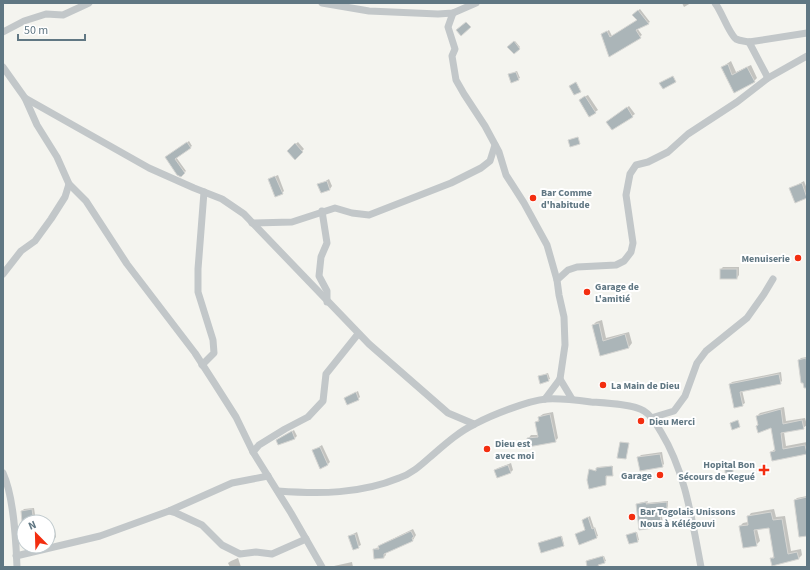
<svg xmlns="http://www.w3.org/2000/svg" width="810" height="570" font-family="'Source Sans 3',sans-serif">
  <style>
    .shadow { fill: #0003 }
    .building { fill: #abb5b8; stroke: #d5d5d2 }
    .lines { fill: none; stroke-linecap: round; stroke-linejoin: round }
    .minor { stroke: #c2c7c9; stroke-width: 7 }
    .poi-dot { fill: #f32e10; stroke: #fff; stroke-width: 1.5 }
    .labels { text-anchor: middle; stroke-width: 4; stroke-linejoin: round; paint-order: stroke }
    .poi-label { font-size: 10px; font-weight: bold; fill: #607783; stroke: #fff; text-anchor: start }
  </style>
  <rect width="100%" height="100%" fill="#f4f4ef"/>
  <g class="shadow">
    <path d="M682,3h9l-7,4z"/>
    <path d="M640,9l10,13 -13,6 5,7 -32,20 -6,-22 5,-3 3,6 26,-16 -3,-7z"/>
    <path d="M515,41l5,6 -6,6 -5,-6z"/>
    <path d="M731,61l5,11 15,-7 6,13 -3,3 -20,11 -12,-25z"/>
    <path d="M517,71l3,7 -8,4 -2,-8z"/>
    <path d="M588,95l10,15 -3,2 -13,-14z"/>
    <path d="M629,106l6,8 -22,15 -3,-9z"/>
    <path d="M189,141l3,5 -16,11 10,14 -1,1 -17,-16z"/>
    <path d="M298,142l6,7 -9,9 -7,-7z"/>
    <path d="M278,175l6,16 -2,2 -13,-14z"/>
    <path d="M329,179l3,7 -2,3 -11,-4z"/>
    <path d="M804,181l3,8v8l-11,5 -6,-13z"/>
    <path d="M723,267h16v8l-2,3h-16v-9z"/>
    <path d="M602,320l4,18 23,-6 3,11 -3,4 -29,8 -7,-30 3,-3z"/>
    <path d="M807,357v24l-8,-21 2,-2z"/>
    <path d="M781,372l1,9 -2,2 -38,7 3,13 -3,2 -12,-21 2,-2z"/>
    <path d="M548,373l2,6 -9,3 -1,-6z"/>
    <path d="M358,391l2,6 -2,2 -13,-1z"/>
    <path d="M784,407l2,14 19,-3 2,7 -4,3 -19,4 2,14 21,-4 -1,11 -35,-1 4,-3 -3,-22 -13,-2 -2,-9 3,-3z"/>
    <path d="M553,412l5,26 -3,3 -27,-2 3,-4h8l-3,-13 4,-3 -1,-2 4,-3z"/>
    <path d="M294,430l3,6 -2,2h-15z"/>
    <path d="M322,445l8,17 -2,2 -15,-13z"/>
    <path d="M662,452l2,12 -2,2 -24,-8 3,-3z"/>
    <path d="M511,463l2,7 -2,2 -16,-2 3,-2z"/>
    <path d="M613,466v8l-6,1 -2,9 -15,-14h7v-3z"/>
    <path d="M807,496v39l-12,-35 2,-2z"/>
    <path d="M648,501l-1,2 21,-2v5l-1,2 -6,1 2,15 -2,2 -24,-21 2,-2z"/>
    <path d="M34,508l2,13 -12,1v2l-2,-13 2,-2z"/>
    <path d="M774,509l2,8 9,-1 6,35 10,-2 1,6 -3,3 -26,7 -2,-6 3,-3 -4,-29 -13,2 3,12 -4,4 -16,-19 3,-3 5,-1v-5l3,-4z"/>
    <path d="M590,516l4,12 1,-1 3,9 -19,8 -3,-10 10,-4 -3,-10z"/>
    <path d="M55,529l1,8 -2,2 -6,1v-10z"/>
    <path d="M413,529l3,6 -3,5 -28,12 1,3 -2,2 -10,-7 2,-2 4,-1 2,-3z"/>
    <path d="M357,532l4,13 -8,4 -4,-13z"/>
    <path d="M637,532l2,8 -10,3 -2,-8z"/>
    <path d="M562,536l2,9 -25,-2 1,-1z"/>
    <path d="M604,556l2,5 -7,3v3h-11v-7z"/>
    <path d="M238,558l3,9h-11l-2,-4 3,-2z"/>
    <path d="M352,562l1,5h-20l1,-1z"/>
  </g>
  <g class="building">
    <path d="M638,10l11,14 -13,6 5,8 -32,19 -8,-23 6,-3 3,6 27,-17 -5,-5z"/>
    <path d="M466,22l5,5 -10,9 -5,-6z"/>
    <path d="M514,41l6,8 -6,5 -7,-7z"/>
    <path d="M728,64l4,11 15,-8 8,15 -21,11 -13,-26z"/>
    <path d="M516,72l3,8 -8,3 -3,-9z"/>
    <path d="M673,76l3,6 -13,7 -4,-6z"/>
    <path d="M576,82l5,10 -7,3 -5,-9z"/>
    <path d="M585,96l11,17 -7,4 -10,-17z"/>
    <path d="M627,107l6,10 -21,13 -6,-8z"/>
    <path d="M578,137l2,7 -10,3 -2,-7z"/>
    <path d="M187,142l4,6 -16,11 10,14 -4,4 -4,-2 -12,-18z"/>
    <path d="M295,143l8,9 -8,8 -8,-9z"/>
    <path d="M275,176l8,18 -8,3 -7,-18z"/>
    <path d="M327,181l3,9 -9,3 -4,-9z"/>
    <path d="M802,183l5,15 -12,5 -6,-15z"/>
    <rect x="720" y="269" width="17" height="10"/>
    <path d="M599,323l4,18 22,-7 4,14 -29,8 -8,-31z"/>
    <path d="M806,358l1,6v24h-3l-1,-5h-2l-3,-23z"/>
    <path d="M547,374l2,7 -9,3 -2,-8z"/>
    <path d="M779,374l2,10 -41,8 3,14 -9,2 -5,-24z"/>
    <path d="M356,392l3,8 -12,5 -3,-7z"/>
    <path d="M781,409l2,15 19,-4 2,9 -23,4 2,16 22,-4 2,9 -35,7 -2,-9 5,-1 -4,-23 -13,5 -2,-7 2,-1 -2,-9z"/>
    <path d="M550,414l6,28 -28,5 -1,-9 11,-1 -3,-15 4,-1 -1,-4z"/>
    <path d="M738,420l2,7 -8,3 -2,-7z"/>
    <path d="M292,431l3,8 -17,6 -2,-5z"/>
    <path d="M620,442l9,1 -3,16 -9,-1z"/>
    <path d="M320,447l8,18 -8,4 -8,-19z"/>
    <path d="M660,454l3,13 -23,4 -3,-14z"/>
    <path d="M508,465l3,8 -14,5 -3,-8z"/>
    <path d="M612,466l1,10h-7v9l-17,4 -2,-9 2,-11 7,2v-3z"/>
    <rect x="725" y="466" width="8" height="7"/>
    <path d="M807,497v39l-8,1 -5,-37z"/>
    <path d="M647,502l-1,2 21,-2v7l-8,1 3,17 -23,3 -3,-26z"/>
    <path d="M32,509l2,13h-12l-1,-11z"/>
    <path d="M771,512l2,8 9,-1 6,35 9,-2 2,7 -27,7 -2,-8h4l-5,-30 -15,2 3,16 -14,2 -4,-22 9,-1 -1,-9z"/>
    <path d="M588,517l4,12 2,-1 3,10 -18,7 -4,-11 10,-4 -3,-10z"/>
    <path d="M411,531l3,6 -2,1 1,3 -29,13v4l-10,1 -1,-10h6l-1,-3z"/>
    <path d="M636,532l2,10 -9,2 -3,-9z"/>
    <path d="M355,534l4,14 -6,2 -5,-14z"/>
    <path d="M561,536l3,10 -23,7 -3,-10z"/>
    <path d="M603,556l2,7 -7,2 1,2h-12l-1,-6z"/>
  </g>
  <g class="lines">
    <g class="minor">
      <path d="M322,3l47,8 69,3 15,-1 23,-10"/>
      <path d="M715,3c7,9 14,31 21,36 4,2 9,2 13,3l58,-9"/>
      <path d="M453,13l-5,14 7,22 -3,7 4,24 8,14 21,32 14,26 7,23 18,28 23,42 10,35"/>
      <path d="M3,32l21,-11 22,-7 17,1 26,-12"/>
      <path d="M749,42l19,36"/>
      <path d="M3,67l22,31 12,27 20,32 12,27 17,17 41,63 68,89 20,31 21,33 17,35 38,61 31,54"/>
      <path d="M25,98l124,70 45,20 28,11 22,15 125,130 79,69 26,11"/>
      <path d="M322,211l5,32 -6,14 -2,19 8,15v11"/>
      <path d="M252,223l40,-1 43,-14 17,5 17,2 82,-32 30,-15 9,-7 5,-16"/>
      <path d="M3,274l18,-23 14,-10 16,-22 14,-22 4,-13"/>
      <path d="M202,365l12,-12 -1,-13 -15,-48v-23l6,-77"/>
      <path d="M560,379l12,20"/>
      <path d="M545,399l15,-20 5,-34 -1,-28 -5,-22 -2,-15 11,-10 9,-3 39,-2 8,-4 7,-9 2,-9 -7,-48 4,-21 6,-9 12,-3 20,-10 20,-18 49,-32 31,-24 39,-22"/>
      <path d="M651,418l23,-7 11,-15 12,-33 9,-12 41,-33 17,-24 9,-15"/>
      <path d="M253,452l6,-7 26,-16 23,-12 15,-16 3,-27 32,-40"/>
      <path d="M3,473c11,24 13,68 14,94"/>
      <path d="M278,491c42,3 82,3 121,-13 12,-4 21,-12 30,-20 14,-12 29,-26 46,-34 17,-9 52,-23 71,-25 15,-1 30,1 45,3 14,1 42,2 53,9 7,4 13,14 17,21 25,41 31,89 40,135"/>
      <path d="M169,511l7,2 26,12 20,20 18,9 16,-2 16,2 34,-15"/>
      <path d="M16,556l84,-20 69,-25 63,-28 36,-7"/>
    </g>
  </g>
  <g class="poi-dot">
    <circle cx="533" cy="198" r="4"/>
    <circle cx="798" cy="258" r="4"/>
    <circle cx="587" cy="292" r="4"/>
    <circle cx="603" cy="385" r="4"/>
    <circle cx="641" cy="421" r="4"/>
    <circle cx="487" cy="449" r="4"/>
    <path d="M762 464h4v4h4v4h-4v4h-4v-4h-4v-4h4z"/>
    <circle cx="660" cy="475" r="4"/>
    <circle cx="632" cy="517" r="4"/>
  </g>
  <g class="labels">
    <g class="poi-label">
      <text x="541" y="196">Bar Comme<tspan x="541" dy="12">d'habitude</tspan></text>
      <text x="790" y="262" text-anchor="end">Menuiserie</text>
      <text x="595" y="290">Garage de<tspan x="595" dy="12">L'amitié</tspan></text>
      <text x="611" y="389">La Main de Dieu</text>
      <text x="649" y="425">Dieu Merci</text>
      <text x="495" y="447">Dieu est<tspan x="495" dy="12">avec moi</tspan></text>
      <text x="755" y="468" text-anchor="end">Hopital Bon<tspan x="755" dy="12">Sécours de Kegué</tspan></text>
      <text x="652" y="479" text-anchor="end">Garage</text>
      <text x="640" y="515">Bar Togolais Unissons<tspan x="640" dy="12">Nous à Kélégouvi</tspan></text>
    </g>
  </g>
  <rect width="810" height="570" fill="none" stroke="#607783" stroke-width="8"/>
  <g transform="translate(36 534) rotate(337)"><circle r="19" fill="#ffffff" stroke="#bfc9cd"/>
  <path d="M0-3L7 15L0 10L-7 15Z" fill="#f32e10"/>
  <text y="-6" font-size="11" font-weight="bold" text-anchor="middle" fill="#607783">N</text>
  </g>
  <path d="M18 34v6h67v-6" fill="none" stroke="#607783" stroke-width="2"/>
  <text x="24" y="34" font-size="12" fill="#607783" stroke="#ffffff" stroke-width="3" paint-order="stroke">50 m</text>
</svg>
